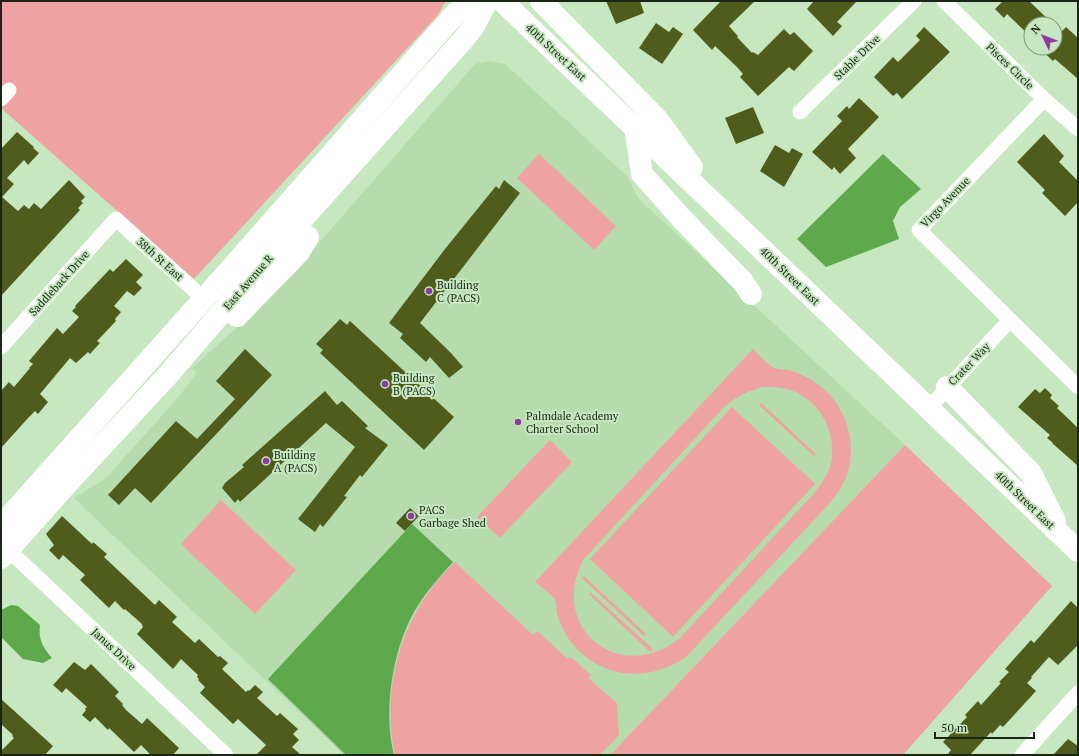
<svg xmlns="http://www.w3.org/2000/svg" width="1079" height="756" font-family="'PT Serif',serif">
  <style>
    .built { fill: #b6dcae }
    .green { fill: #eea2a1; fill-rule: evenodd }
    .water { fill: #5fa94d }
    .building { fill: #4f5c1c }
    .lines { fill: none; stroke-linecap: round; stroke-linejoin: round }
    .minor { stroke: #fff; stroke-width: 15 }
    .secondary { stroke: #fff; stroke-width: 22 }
    .poi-dot { fill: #9038a4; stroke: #c6e7bf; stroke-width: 1.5 }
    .labels { text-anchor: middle; stroke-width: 4; stroke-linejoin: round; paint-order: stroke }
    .street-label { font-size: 11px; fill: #192516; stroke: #c6e7bf }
    .poi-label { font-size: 11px; fill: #192516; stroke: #c6e7bf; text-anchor: start }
  </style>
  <rect width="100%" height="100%" fill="#c6e7bf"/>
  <path class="built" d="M488,61l17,3 122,112 11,22 267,247 -295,310h-266l-270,-257 31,-19 71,-79 21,-27 -5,-5 60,-54 53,-55 170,-195z"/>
  <g class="green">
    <path d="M1,1h445l-9,15 -11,12 -232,251 -193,-171z"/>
    <path d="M539,154l77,72 -22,24 -77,-72z"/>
    <path d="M753,349c6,6 13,14 20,18 4,3 10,2 15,3 9,2 17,6 25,11 33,20 47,64 32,99 -4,9 -10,16 -15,23l-144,154c-41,28 -92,21 -120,-22 -4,-7 -7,-15 -9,-22 -1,-4 0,-9 -2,-13 -2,-5 -15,-14 -20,-18zM763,387c10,0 21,0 30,4 29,12 44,43 38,73 -3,10 -9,18 -15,27l-137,148c-61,47 -132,-13 -95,-80l140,-152c12,-10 23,-16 39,-20z"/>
    <path d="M761,403l55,51 -2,2 -55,-51z"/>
    <path d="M732,407l83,77 -142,153 -83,-78z"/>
    <path d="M550,440l22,22 -72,76 -23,-21z"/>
    <path d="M905,445l147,141 -149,169h-293z"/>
    <path d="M221,500l75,70 -41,44 -74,-70z"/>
    <path d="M455,562l78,73 4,-4 31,28 3,-2 20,18 -3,3 29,25 2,32 -19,20h-205c-15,-69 8,-145 60,-193z"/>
    <path d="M584,576l62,58 -2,2 -62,-58z"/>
    <path d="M590,592l63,57 -3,3 -61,-58z"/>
  </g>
  <g class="water">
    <path d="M883,154l38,35 -21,18 -7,14 6,18 -73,28 -29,-28z"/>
    <path d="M412,524l41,38c-14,15 -28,31 -39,50 -22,40 -31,99 -20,143h-48l-78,-76z"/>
    <path d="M11,605l7,1 22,19c-2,14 3,23 12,33l-9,5 -20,-4 -22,-22v-27z"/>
  </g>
  <g class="building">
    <path d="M606,1h34l4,12 -28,11z"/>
    <path d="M721,1h34l-26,25 6,7 3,3 -1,1 15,16 1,-1 5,3 26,-26 6,6 4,-3 19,19 -19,20 -5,-4 -31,29 -18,-19 3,-3 -6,-7 -22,-21 -3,4 -19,-20z"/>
    <path d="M814,1h43l-20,21 5,4 -9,10 -26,-27z"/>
    <path d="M1003,1h26l24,23h-22v13l-24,-23 -3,4 -9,-9z"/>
    <path d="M656,23l13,9 4,-5 10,7 -21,30 -23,-16z"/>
    <path d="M924,27l26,25 -48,47 -5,-6 -4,3 -19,-19 19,-20 5,5 22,-22 -4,-4z"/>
    <path d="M1066,27l12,11v41l-23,-20 -2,2 -14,-13h16v-10z"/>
    <path d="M859,98l20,19 -31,32 8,9 -16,16 -6,-7 -2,3 -20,-18 30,-31 -5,-5 10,-10 2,3z"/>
    <path d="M753,107l11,26 -28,11 -11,-26z"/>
    <path d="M17,132l17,15 -1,1 6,5 -11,12 -4,-5 -17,18 7,6 -12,13 16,14 6,-6 5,4 5,-6 7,6 28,-29 16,17 -4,4 2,2 -5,5 2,2 -79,86v-147z"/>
    <path d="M1044,134l20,22 -5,6 19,19v21l-13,14 -23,-23 3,-3 -28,-28z"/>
    <path d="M775,145l14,8 3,-5 11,6 -19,33 -24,-16z"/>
    <path d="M504,180l16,13 -100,130 31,30 12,14 -14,11 -19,-21 -4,5 -26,-24 3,-4 -14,-11 56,-74 51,-63 3,3z"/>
    <path d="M126,259l17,16 -7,7 6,6 -8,8 -7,-5 -13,15 7,6 -6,7 1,2 -19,20 3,2 -10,11 -2,-2 -12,11 -6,-5 -30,36 8,8 -10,12 -3,-3 -6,6 -28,31v-57l8,-9 5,5 16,-19h-1l4,-4 -4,-3 28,-33 6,6 16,-17 -7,-6 4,-4 -1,-1 35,-37 3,3z"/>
    <path d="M340,319l7,6 3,-4 104,96 -30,33 -104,-97 3,-3 -7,-6z"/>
    <path d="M245,349l27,26 -121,128 -16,-15 -16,17 -11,-10 68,-74 21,18 38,-40 -19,-18z"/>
    <path d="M1045,388l7,7 -2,3 9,8 -2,2 21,20v38l-26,-23h1l-6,-5 3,-3 -32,-28 17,-18 5,4z"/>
    <path d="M325,391l12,14 5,-4 26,25 -3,2 23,17 -26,32 -2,-2 -16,21 3,1 -24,30 -3,-3 -5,8 -17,-13 57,-72 -29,-24 -86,79 -2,-3 -3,4 -13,-15 3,-5 19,-16 -2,-2z"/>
    <path d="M410,508l9,8 -14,15 -9,-8z"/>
    <path d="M62,516l30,28 1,-2 14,12 -3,3 51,48 4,-5 18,17 -5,5 23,21 4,-4 19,18 2,-1 8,7 -6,6 24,23 2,-2 1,1 6,-6 8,7 -6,6 20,18 3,-3 18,16 -5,5 6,6 -7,7 9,8h-45l10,-10 -28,-26 -5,5 -33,-31 5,-6 -7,-7 1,-1 -2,-2 1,-2 -17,-16 -8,10 -36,-35 6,-7 -1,-2v-1l-17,-15 -1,1 -9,-9 -6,7 -29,-28 5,-5 -22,-20 -4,5 -10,-10 5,-5 -8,-11z"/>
    <path d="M1071,601l7,7v37l-20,20 -9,-8 -18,20 1,1 -5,5 9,8 -33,36 -3,-2 -8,9 -1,-2 -21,23h-23l4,-5 -8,-8 24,-25 -2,-2 13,-14 3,4 20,-22 -2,-1 10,-10 -4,-3 26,-29 3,3z"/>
    <path d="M74,662l11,8 6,-6 28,28 -4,4 8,8 -1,1 4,5 16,14 5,-6 32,30 -6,7h-22l-10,-10 -7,7 -25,-24 -1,2 -13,-13 -5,5 -8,-7 4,-5 -1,-1 2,-2 -21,-19 -4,5 -9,-8z"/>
    <path d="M1,699l52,47 -8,9h-44v-4l13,-13 -2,-2 1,-1 -12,-11z"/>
    <path d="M1068,739l10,7v9h-25z"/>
  </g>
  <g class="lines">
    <g class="minor">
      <path d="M944,1l100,98 34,30"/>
      <path d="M1,99l8,-9"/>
      <path d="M1044,99l-125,131 159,157"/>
      <path d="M800,112l114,-111"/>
      <path d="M1,347l115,-128 88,80"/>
      <path d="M929,408l81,-88"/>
      <path d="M1,543l225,212"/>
      <path d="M1022,755l56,-62"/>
    </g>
    <g class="secondary">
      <path d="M502,1l576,550"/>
      <path d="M541,1l116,118 35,48"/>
      <path d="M635,127l7,47 41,46 60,62 8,12"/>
      <path d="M237,316l62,-64 9,-15"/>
      <path d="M947,387l84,86 24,48"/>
      <path d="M1,526l234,-262 221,-251 20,-12"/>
      <path d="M1,558l64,-72 102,-110 130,-151 166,-185 11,-14 13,-25"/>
    </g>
  </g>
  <g class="poi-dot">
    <circle cx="429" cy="291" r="4"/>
    <circle cx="385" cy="384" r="4"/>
    <circle cx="518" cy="422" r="4"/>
    <circle cx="266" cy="461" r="4"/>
    <circle cx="411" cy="516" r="4"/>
  </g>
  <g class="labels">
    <g class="street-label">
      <text transform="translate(556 52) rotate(43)" y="4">40th Street East</text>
      <text transform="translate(857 57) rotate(-44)" y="4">Stable Drive</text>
      <text transform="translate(1010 66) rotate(44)" y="4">Pisces Circle</text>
      <text transform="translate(945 202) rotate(-46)" y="4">Virgo Avenue</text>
      <text transform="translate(160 259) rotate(42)" y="4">38th St East</text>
      <text transform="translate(790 276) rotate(44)" y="4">40th Street East</text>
      <text transform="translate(248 282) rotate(-49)" y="4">East Avenue R</text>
      <text transform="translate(59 283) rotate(-48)" y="4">Saddleback Drive</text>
      <text transform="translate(969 364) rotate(-46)" y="4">Crater Way</text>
      <text transform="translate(1025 500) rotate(44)" y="4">40th Street East</text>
      <text transform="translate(114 649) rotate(43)" y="4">Janus Drive</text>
    </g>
    <g class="poi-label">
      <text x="437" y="289">Building<tspan x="437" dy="13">C (PACS)</tspan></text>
      <text x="393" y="382">Building<tspan x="393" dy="13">B (PACS)</tspan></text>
      <text x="526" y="420">Palmdale Academy<tspan x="526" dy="13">Charter School</tspan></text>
      <text x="274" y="459">Building<tspan x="274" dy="13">A (PACS)</tspan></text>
      <text x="419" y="514">PACS<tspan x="419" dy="13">Garbage Shed</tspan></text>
    </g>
  </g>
  <rect width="1079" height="756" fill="none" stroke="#192516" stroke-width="4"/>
  <g transform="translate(1043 36) rotate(313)"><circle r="19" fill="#c6e7bf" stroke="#81997b"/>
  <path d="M0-3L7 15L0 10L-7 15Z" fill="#9038a4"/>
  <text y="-6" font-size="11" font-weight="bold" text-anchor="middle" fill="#192516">N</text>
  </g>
  <path d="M935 732v6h99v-6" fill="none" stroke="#192516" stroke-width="2"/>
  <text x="941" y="732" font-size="12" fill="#192516" stroke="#c6e7bf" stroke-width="3" paint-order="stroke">50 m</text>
</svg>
